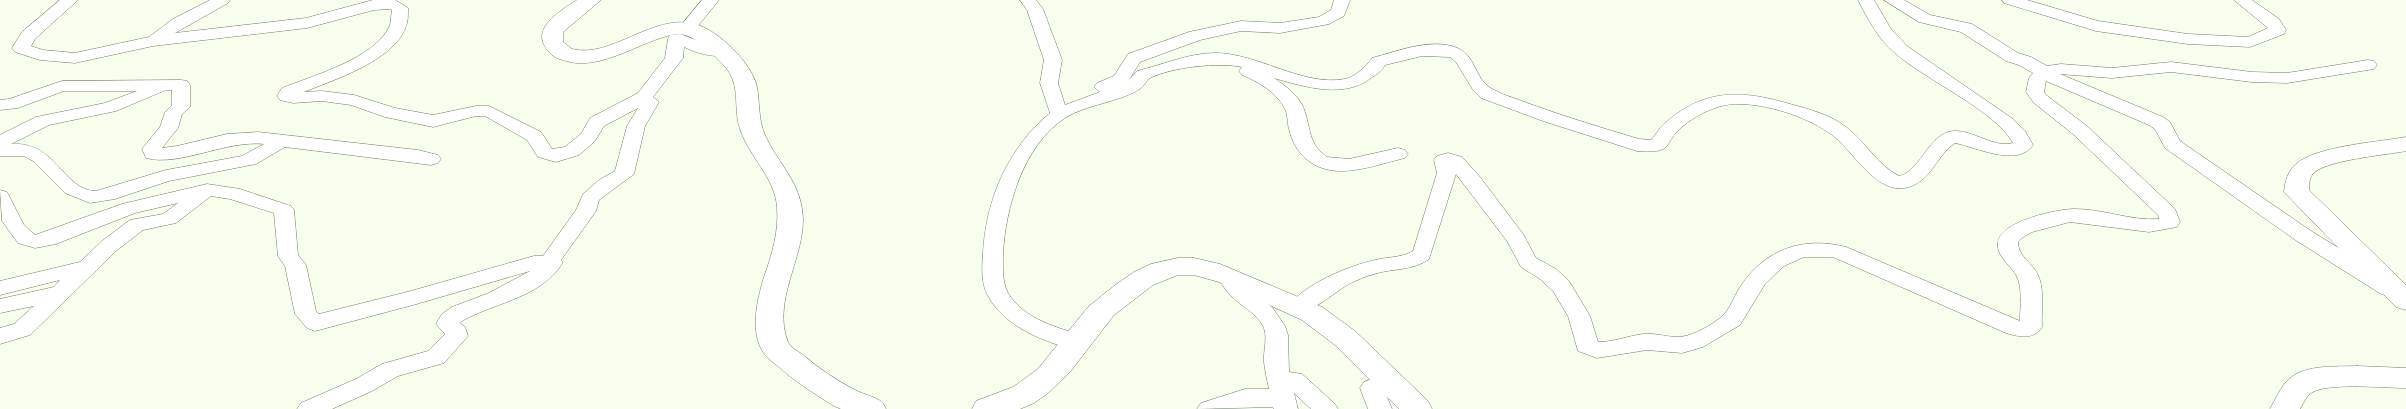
<svg xmlns="http://www.w3.org/2000/svg" width="2406" height="409" font-family="'Varela Round',sans-serif">
  <style>
    .lines { fill: none; stroke-linecap: round; stroke-linejoin: round }
    .minor-casing { stroke: #727b63; stroke-width: 1 }
    .major-casing { stroke: #727b63; stroke-width: 1 }
    .minor { fill: #fff; fill-rule: evenodd }
    .major { fill: #fff; fill-rule: evenodd }
  </style>
  <rect width="100%" height="100%" fill="#f8feee"/>
  <g class="lines">
    <g class="minor-casing">
      <g id="minor">
        <path d="M60,0h18l-43,39 -4,7 12,4 32,3 74,-16 24,-18 37,-19h20l-2,3 -53,30 131,-15 67,-18h22l13,8c0,5 0,11 -1,15 -9,37 -72,56 -103,69l18,-1 32,4 41,13 38,7 43,-9h13l52,26 11,17 13,-2 16,-13 9,-16 48,-25 27,-35 3,-19 2,-4 10,-1 26,10 20,3 3,4 -3,4c-14,3 -29,-2 -42,-8l-1,11 -30,39 6,5 -14,24 -11,48 -35,26 -3,11 -35,49 2,2c-21,36 -68,40 -101,59l-2,2 5,4 3,9 -24,27 -46,13 -26,15 -40,18h-35l4,-6 55,-24 26,-15 46,-13 17,-17 -9,-10 6,-10 10,-7 37,-14 41,-22 -117,34 -98,26 -8,-3 -12,-14 -10,-48 -7,-10 -4,-43 -44,-14 -19,-3 -35,27 -33,7 -27,21 -86,84 -30,9v-16l14,-4 20,-18 -34,7v-14l54,-12 6,-7 -60,15v-14l80,-19 22,-21 28,-21 33,-6 15,-11 -43,10 -79,31 -21,4 -17,-5 -16,-22 -2,-31 7,2 17,33 11,10 87,-31 85,-20 33,5 51,17 3,4 4,45 8,10 10,46 3,3 92,-23 123,-35h9l33,-46 7,-16 16,-14 16,-9 12,-45 11,-18 -34,18 -9,15 -16,14 -23,7 -18,-5 -11,-17 -42,-24h-9l-43,11 -48,-10 -34,-12 -29,-4 -29,2 -13,-3 -3,-4 5,-8c30,-12 95,-30 108,-63 1,-4 1,-10 2,-15l-3,-1 -15,1 -67,18 -154,18 -78,17 -35,-3 -25,-8 -3,-4 10,-16z"/>
        <path d="M702,0h17l-26,32h-12l-2,-4z"/>
        <path d="M1020,0h16l7,9 19,51 -4,23 7,22 35,-13 -6,-5 3,-4 17,-7 14,-22 61,-22 52,-11 39,2 39,-6 12,-7 3,-10h16l-6,16 -15,8 -49,9 -39,-2 -41,9 -60,22 -11,18 8,-9c25,-6 52,-18 78,-18 43,0 88,34 130,26 10,-2 22,-13 27,-21 23,-6 50,-17 75,-13 32,5 24,34 47,45 11,6 24,9 36,14 36,13 72,24 109,35l12,1c5,-5 8,-12 14,-17 40,-35 77,-33 125,-19 19,5 41,11 56,23 19,14 31,38 53,49 19,-3 28,-37 49,-44 21,-6 44,17 65,11 -17,-32 -89,-64 -118,-90 -17,-14 -27,-34 -37,-53h16l17,29 16,17 106,73 12,12 8,14c-15,23 -57,2 -78,-2 -16,10 -22,32 -39,41 -38,20 -62,-36 -88,-52 -24,-16 -61,-28 -90,-28 -20,-1 -50,14 -63,30 -4,4 -6,12 -12,15 -8,4 -18,2 -26,2l-94,-30 -62,-23 -8,-8 -17,-28 -6,-5 -28,-1 -37,9c-3,6 -8,9 -14,13 -27,21 -66,9 -97,0 12,8 25,18 30,31 7,20 4,35 23,48l22,2 49,-11 7,2 3,4 -3,4c-21,5 -43,13 -64,13 -27,0 -46,-16 -52,-42 -2,-7 -1,-16 -5,-22 -8,-15 -27,-26 -42,-32l-3,-4 3,-4c-23,-5 -70,0 -92,11 -4,3 -6,8 -10,11 -23,14 -53,15 -75,29 -42,27 -60,91 -62,137 0,12 -1,27 5,38 15,26 52,36 78,43l3,6 -3,6c-15,4 -36,-6 -51,-12 -19,-9 -38,-22 -48,-42 -6,-12 -5,-28 -4,-41 3,-54 25,-105 67,-140l-10,-30 4,-23 -17,-50z"/>
        <path d="M1884,0h20l26,15 42,9 46,29 13,4 16,9 14,-2 51,4 59,-6 81,10 35,1 81,-13 6,1 3,4 -3,4 -87,14 -35,-1 -81,-10 -59,6 -52,-4 103,43 7,5 10,19 131,90 86,53 3,5 -3,5 -8,2 -8,-2 -84,-53 -132,-93 -10,-19 -6,-4 -103,-44 -2,11 2,3 41,31 88,83 5,13 -3,5 -28,5 -79,-10 -38,10 -9,5 -5,5c0,15 15,21 20,33 7,15 3,36 4,52 -8,13 -23,10 -36,6l-173,-76h-29l-20,9 -19,18 -25,41 -37,22 -21,6 -35,-3 -50,8 -19,-7 -10,-35 -15,-25 -13,-12 -19,-12 -14,-26 -51,-67 -27,85c-16,12 -36,9 -55,15 -8,2 -17,6 -25,10 -16,9 -39,32 -57,27l-3,-5c13,-21 62,-41 86,-46 12,-3 26,-2 38,-9l24,-78 -3,-13 3,-4 11,-3 14,4 18,20 43,57 13,24 20,11 13,12 21,35 8,26c16,0 30,-6 45,-8 11,-1 21,2 31,3 16,1 32,-9 45,-18 11,-8 14,-21 21,-32 25,-38 63,-51 106,-40l174,74c0,-13 3,-35 -4,-46 -6,-11 -20,-18 -18,-33 3,-21 59,-33 77,-33 29,0 55,12 84,10l-1,-4 -85,-81 -39,-31 -8,-11 3,-14 4,-5 -14,-8 -13,-4 -45,-29 -42,-10z"/>
        <path d="M2002,0h25l71,21 90,13 60,3 20,-9 -34,-28h18l27,19 7,11 -2,4 -34,13 -62,-3 -92,-13 -92,-28z"/>
        <path d="M181,80l6,1 3,4v22l-8,7 -4,14 -16,20 15,-2 50,-12 31,-2 160,18 20,5 3,4 -3,4 -7,2 -146,-18 -29,17 -87,17 -54,18 -25,4 -25,-10 -32,-32 -9,-5h-24v-21l36,-18 69,-14 32,-12h-73l-46,17 -18,2v-10l9,-1 53,-18zM166,90h6v15l-7,7 -5,15 -18,22 4,9c34,9 79,-18 118,-14l-22,12 -76,14 -70,21c-33,0 -39,-50 -85,-47l38,-19 67,-14z"/>
        <path d="M1229,269l8,2 9,16 26,20 13,19 3,9 1,37 13,2 32,29 4,6h-27l-17,-16 4,16h-24l-2,-2 -75,2 4,-6 44,-14h24c-2,-9 -4,-18 -5,-27 -1,-12 5,-27 -2,-38 -14,-20 -32,-20 -44,-48l3,-5z"/>
        <path d="M1388,373l8,2 4,6 -4,6 -11,5 7,17h-24l-8,-21 4,-6z"/>
      </g>
    </g>
    <g class="major-casing">
      <g id="major">
        <path d="M577,0h24l-38,32v10l9,7c40,10 80,-36 123,-25 23,6 57,39 62,63 3,16 1,32 8,48 14,31 37,47 38,85 0,40 -31,82 -15,122 2,5 9,9 14,12 16,14 34,26 53,36 8,4 17,6 24,10 4,2 5,5 7,9h-45l-7,-3c-16,-10 -32,-20 -47,-32 -6,-6 -14,-11 -20,-17 -19,-20 -10,-57 -3,-80 8,-23 15,-45 13,-70 -2,-30 -28,-50 -37,-78 -7,-19 1,-44 -14,-61 -8,-10 -29,-30 -41,-33 -25,-7 -77,36 -115,27 -7,-2 -13,-3 -18,-7 -26,-24 5,-42 25,-55z"/>
        <path d="M2406,137v14c-19,4 -84,9 -94,24 -3,4 -3,11 -3,15l97,95v25l-10,-3 -112,-115c1,-11 4,-21 12,-28 20,-18 83,-22 110,-27z"/>
        <path d="M1178,258h16l26,6 102,43 33,24 73,70 4,8h-33l-64,-64 -33,-25 -83,-38 -25,-7h-16l-25,10 -39,30 -44,57 -23,22 -13,9 -14,6h-48l4,-8 37,-14 25,-18 50,-62 26,-21 20,-14 17,-8z"/>
        <path d="M2357,366l49,2v20c-21,0 -73,-5 -91,3 -8,3 -11,11 -15,18h-30c5,-9 11,-23 19,-30 17,-15 47,-12 68,-13z"/>
      </g>
    </g>
    <use href="#minor" class="minor"/>
    <use href="#major" class="major"/>
  </g>
</svg>
